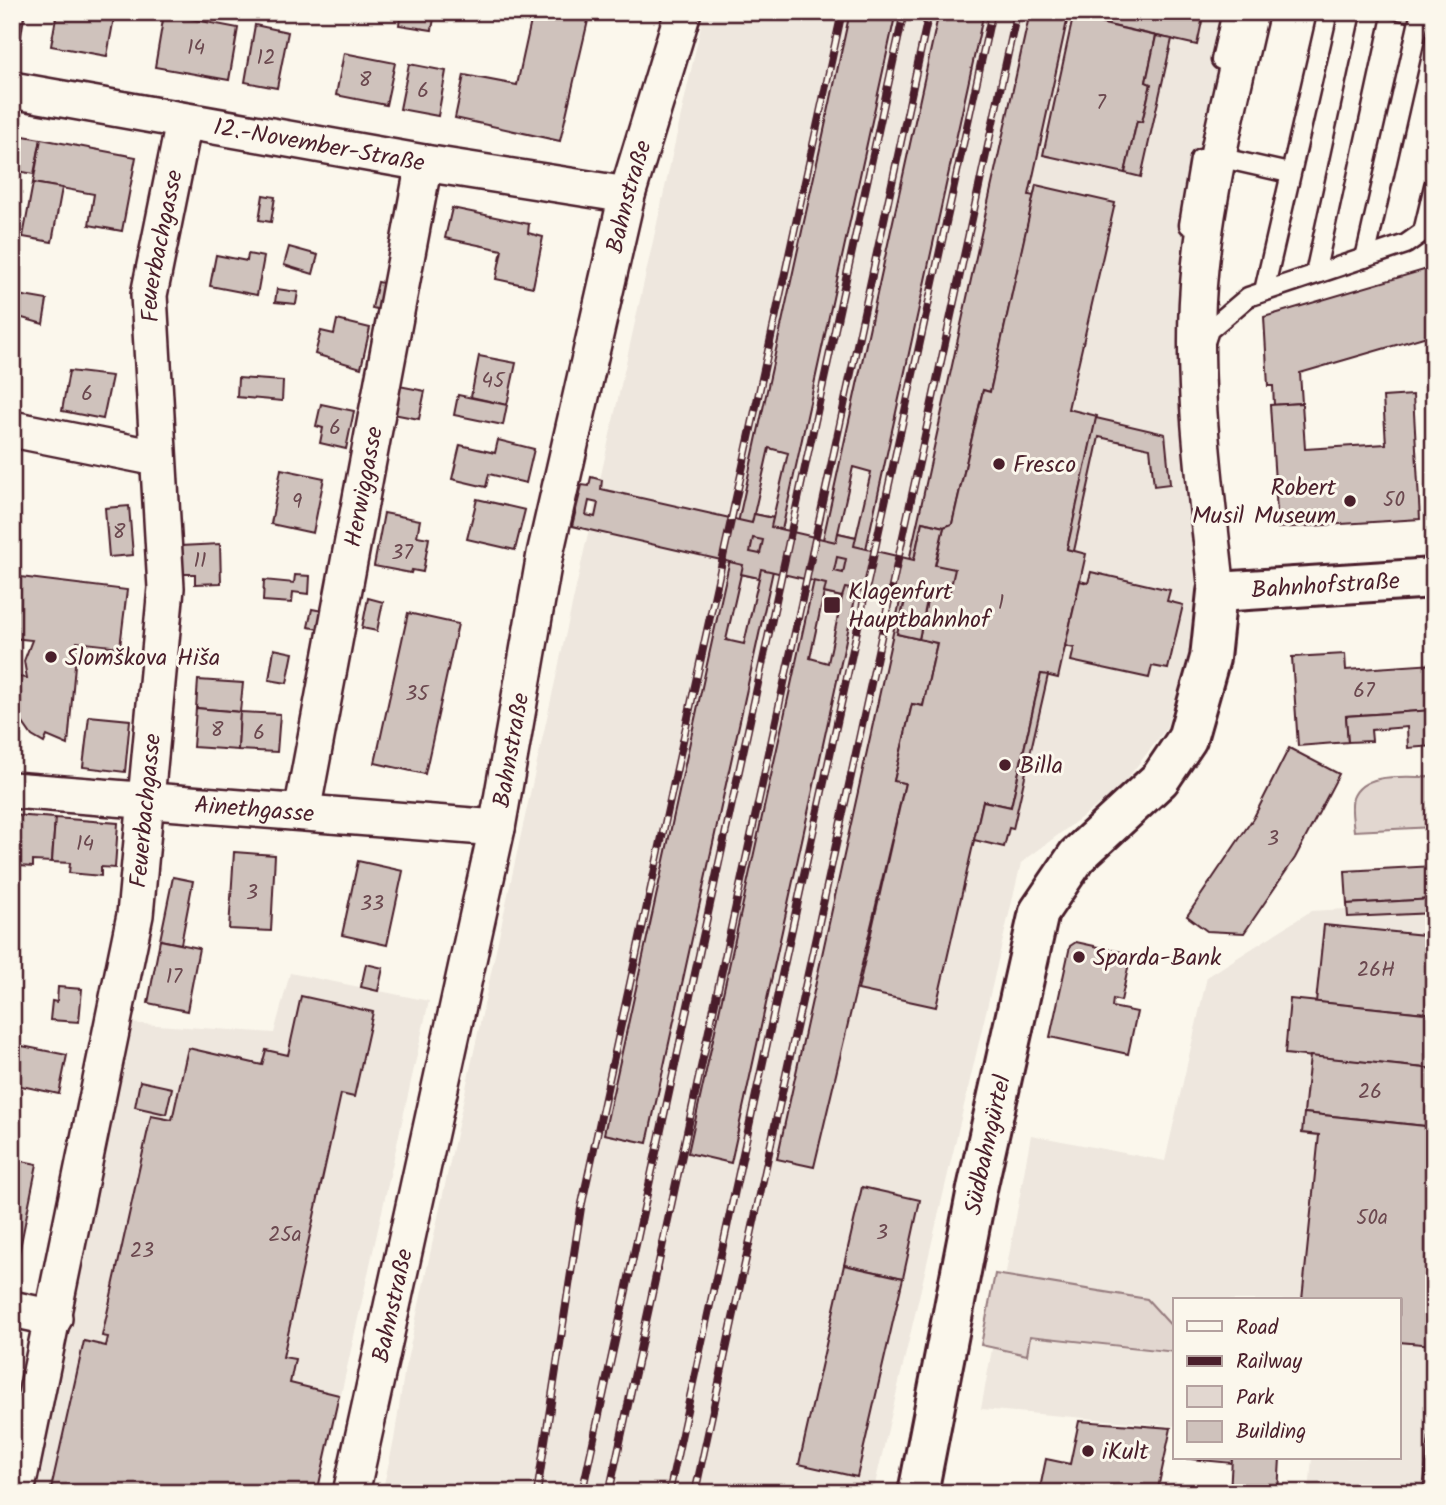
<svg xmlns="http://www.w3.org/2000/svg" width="1446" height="1505" font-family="Kalam,sans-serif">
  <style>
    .built { fill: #eee7de }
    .green { fill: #e2d7d0; stroke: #967b7e; stroke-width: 2 }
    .building { fill: #cfc2bc; stroke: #4a1f2b; stroke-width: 2; fill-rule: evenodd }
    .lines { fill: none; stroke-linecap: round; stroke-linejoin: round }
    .lane-casing { stroke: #4a1f2b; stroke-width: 23 }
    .street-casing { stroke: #4a1f2b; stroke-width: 40 }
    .secondary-casing { stroke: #4a1f2b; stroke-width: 44 }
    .lane { stroke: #fbf7ec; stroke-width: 18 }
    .street { stroke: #fbf7ec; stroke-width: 35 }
    .secondary { stroke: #fbf7ec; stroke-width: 38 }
    .rail-casing { stroke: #4a1f2b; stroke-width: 8 }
    .rail { stroke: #fbf7ec; stroke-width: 5; stroke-dasharray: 16; stroke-linecap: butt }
    .poi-dot { fill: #4a1f2b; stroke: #fbf7ec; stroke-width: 2.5 }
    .labels { text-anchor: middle; stroke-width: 6; stroke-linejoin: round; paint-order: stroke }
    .number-label { font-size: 21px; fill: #6b484f }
    .street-label { font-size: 24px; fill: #4a1f2b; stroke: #fbf7ec }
    .poi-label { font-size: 24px; fill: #4a1f2b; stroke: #fbf7ec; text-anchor: start }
  </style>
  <rect width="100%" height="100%" fill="#fbf7ec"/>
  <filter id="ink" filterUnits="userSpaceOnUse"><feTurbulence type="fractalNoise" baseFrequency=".0143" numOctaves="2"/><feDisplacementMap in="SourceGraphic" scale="14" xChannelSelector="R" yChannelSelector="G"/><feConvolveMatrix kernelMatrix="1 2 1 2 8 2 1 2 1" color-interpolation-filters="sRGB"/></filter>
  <g filter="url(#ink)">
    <g class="built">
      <path d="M704,12h527l-47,214 20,376 -38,127 -47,60 -98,74 -148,630h-491l12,-53 10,-66 116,-535z"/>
      <path d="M1434,904v589h-125l3,-35h87v-158h-224v126l-194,-17 50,-274 134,26 42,-184 104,-66z"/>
      <path d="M290,973l139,28 -110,492h-288l96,-470 147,10z"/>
    </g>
    <g class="green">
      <path d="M1434,777v50l-80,4c-1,-10 -4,-24 -1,-33 11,-28 56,-20 81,-21z"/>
      <path d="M995,1274l152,25 28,31v22l-145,-16 -3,19 -46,-10z"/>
    </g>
    <g class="building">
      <path d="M12,12h13l-5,29 -8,-1z"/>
      <path d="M57,12h58l-8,44 -56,-10z"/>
      <path d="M401,12h34l-3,18 -33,-5z"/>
      <path d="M533,12h57l-30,129 -105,-23 9,-43 53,10z"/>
      <path d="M850,12h46l-249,1131 -43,-9zM769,448l19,5 -15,65 -19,-4zM741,574l18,4 -15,66 -18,-4z"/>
      <path d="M939,12h45l-253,1151 -43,-10zM853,467l18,5 -15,65 -18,-4zM824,593l18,4 -14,66 -18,-5z"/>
      <path d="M1030,12h39l-40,183 5,1 -44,196 -7,-2 -31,134 -8,3 -22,-5 -8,38 -17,74 40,9 -14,63 -11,-2 -18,77 11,2 -91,384 -37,-8z"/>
      <path d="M1074,12h130l-7,33 -124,-28z"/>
      <path d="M1361,12h73v16z"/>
      <path d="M164,14l74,14 -9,52 -74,-13z"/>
      <path d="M1073,17l83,19 -10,46 5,2 -9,38 -5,-1 -12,52 -82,-18z"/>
      <path d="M255,25l33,7 -11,56 -32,-6z"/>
      <path d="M1156,36l16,3 -31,138 -16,-4 12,-52 5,1 9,-38 -5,-2z"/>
      <path d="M344,53l51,10 -9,42 -50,-10z"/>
      <path d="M409,64l37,7 -8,45 -38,-7z"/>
      <path d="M12,134l29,5 -7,35 -22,-4z"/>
      <path d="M41,139l95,18 -14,74 -33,-6 5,-31 -61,-11z"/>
      <path d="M33,183l29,5 -10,54 -29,-5z"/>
      <path d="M1036,185l79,18 -47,206 29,7 -30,133 19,5 -28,124 -17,-4 -30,133 -28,-6 -47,206 -78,-17 47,-207 -11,-2 18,-77 11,2 14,-63 -18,-4 4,-20 21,-92 8,-3 31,-134 7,2z"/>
      <path d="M263,195l12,2 -4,25 -12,-2z"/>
      <path d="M452,208l77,16 -1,9 15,4 -10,50 -37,-8 6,-29 -57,-12z"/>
      <path d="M289,247l29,8 -5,19 -29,-9z"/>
      <path d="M248,254l16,3 -7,38 -47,-9 6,-31 31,6z"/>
      <path d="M1434,267v67l-134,39 2,30 -28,2 -1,-19h-5l-4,-69z"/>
      <path d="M378,282l15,3 -6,26 -15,-3z"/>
      <path d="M277,289l21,3 -2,12 -21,-2z"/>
      <path d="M12,294l35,6 -4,24 -31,-9z"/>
      <path d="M337,320l33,8 -9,40 -46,-14 6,-23 13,3z"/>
      <path d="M479,356l37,7 -9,42 -36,-8z"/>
      <path d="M12,363l7,1 -7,38z"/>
      <path d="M69,371l43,5 -9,43 -41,-8z"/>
      <path d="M238,378l45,3 -1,20 -45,-4z"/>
      <path d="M394,385l31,6 -6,28 -31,-6z"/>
      <path d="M458,395l49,10 -4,20 -49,-10z"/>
      <path d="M1413,395l7,124 -142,9 -8,-123 32,-2 3,46 81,-5 -3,-47z"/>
      <path d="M321,404l33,7 -8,38 -26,-6 3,-15 -7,-2z"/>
      <path d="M1096,418l69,16 5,50 -16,2 -4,-38 -51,-11 -25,114 -7,-2z"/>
      <path d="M498,440l36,9 -8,34 -37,-9 -3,13 -34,-8 8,-34 35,8z"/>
      <path d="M281,469l43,9 -11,55 -42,-9z"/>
      <path d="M591,477l11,3 -1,9 151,34 2,-9 19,4 -2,9 65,15 2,-9 18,4 -2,9 60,14 8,-38 22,5 -9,38 20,4 -6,26 -20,-4 -10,48 -22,-5 8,-33 -60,-13 -3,9 -18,-4 2,-9 -65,-15 -2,9 -18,-4 2,-9 -171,-39 10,-41 7,1zM589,501l9,2 -3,14 -9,-2zM753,538l10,2 -3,14 -10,-2zM837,557l9,2 -3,14 -9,-2z"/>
      <path d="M477,499l48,11 -10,40 -48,-11z"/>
      <path d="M129,506l4,49 -24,2 -4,-49z"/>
      <path d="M384,513l36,7 -3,16 12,2 -6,34 -11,-2 -1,3 -37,-7z"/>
      <path d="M220,544l1,39 -26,1v-10h-14l-1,-28z"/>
      <path d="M1091,572l79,18 -3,11 16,4 -15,64 -16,-3 -3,12 -78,-17 3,-13 -9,-2 15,-65 8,2z"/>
      <path d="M295,575l15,1 -1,18 -16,-2 -1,11 -29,-2 1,-21 30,3z"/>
      <path d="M12,576l115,14 -7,57 -43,-5 -9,103 -21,-9 -3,7 -12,-7 -16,-23 -2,-14 5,-3v-19l8,1 -3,-17 8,-21 -20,-2z"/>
      <path d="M368,598l15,4 -6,29 -15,-3z"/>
      <path d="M312,609l16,3 -4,18 -16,-3z"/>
      <path d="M408,613l50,11 -33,150 -50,-11z"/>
      <path d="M274,649l19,4 -6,30 -18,-3z"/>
      <path d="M1345,654l1,16 88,-6v46l-88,6 2,26 -50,4 -6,-89z"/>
      <path d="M1041,674l7,1 -35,154 -4,-1 -5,19 -30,-7 9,-39 28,6z"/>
      <path d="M198,680l45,3 -3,29 -44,-4z"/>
      <path d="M196,708l44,4 -2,38 -45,-3z"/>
      <path d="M1434,710v36l-26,2 -1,-21 -36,3 1,11 -24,1 -2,-26z"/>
      <path d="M240,712l40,2 -3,38 -39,-2z"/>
      <path d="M89,716l41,4 -5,52 -42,-5z"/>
      <path d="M1289,748l50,26 -44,84 -51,75 -37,-2 -20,-15 67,-99z"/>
      <path d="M12,815l43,3 -3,44 -19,-1v6l-14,-1 1,-7 -8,-1z"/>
      <path d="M55,818l63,5 -3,45 -14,-1v9l-32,-3 1,-10 -18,-1z"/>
      <path d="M234,852l41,3 -4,76 -42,-2z"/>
      <path d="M358,861l45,10 -16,74 -45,-10z"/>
      <path d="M1434,866v33l-87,5 -2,-33z"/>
      <path d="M173,877l20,4 -12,63 -21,-4z"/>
      <path d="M1434,899v14l-86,4 -1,-13z"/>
      <path d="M1324,925l110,11v78l-118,-12z"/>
      <path d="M160,940l39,8 -12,63 -39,-8z"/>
      <path d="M1076,942l55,12 -10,47 -8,-2 -1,8 25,5 -9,42 -78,-17 20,-91z"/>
      <path d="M366,964l17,4 -5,23 -17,-4z"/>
      <path d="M58,987l24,2 -3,33 -29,-2 2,-19 5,1z"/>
      <path d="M301,996l72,16 -19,85 -13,-3 -58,263 12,2 -5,24 49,12 -22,98h-267l34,-152 22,5 2,-9 -6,-1 49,-220 21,4 16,-72 74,17 4,-15 22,5z"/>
      <path d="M1290,999l144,15v55l-149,-15z"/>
      <path d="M12,1044l55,11 -8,39 -47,-10z"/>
      <path d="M1310,1056l124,13v58l-130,-14z"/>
      <path d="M140,1081l32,7 -6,26 -31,-7z"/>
      <path d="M1304,1113l130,14v218l-35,-3v-42h-97l17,-165 -17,-2z"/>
      <path d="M12,1159l25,5 -23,114 -2,-1z"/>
      <path d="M862,1187l58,13 -17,78 -59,-13z"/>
      <path d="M844,1265l59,13 -46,199 -58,-13z"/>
      <path d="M1434,1387v106h-11z"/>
      <path d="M1079,1421l92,7 -14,65h-118l7,-34 24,5z"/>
      <path d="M1180,1458h52v5z"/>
      <path d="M1232,1458h48l-2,35h-48z"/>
    </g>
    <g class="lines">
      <g class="lane-casing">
        <g id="lane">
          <path d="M1221,60l11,-48"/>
          <path d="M1214,160l4,-3 71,16"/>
          <path d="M1189,225l11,-66"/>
          <path d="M1365,258l56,-246"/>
          <path d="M1315,274l57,-262"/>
          <path d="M1264,291l64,-279"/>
          <path d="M1204,345l5,-15 39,-33 158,-53 17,-12 11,-46"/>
        </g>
      </g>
      <g class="street-casing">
        <g id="street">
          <path id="s1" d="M12,90l412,73 203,32"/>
          <path d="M12,429l145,29"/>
          <path d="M1217,592c-11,-106 -28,-216 -17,-324 9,-86 31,-172 50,-256"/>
          <path id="s2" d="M12,790l485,38"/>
          <path id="s3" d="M302,812l122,-649"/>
          <path d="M12,1309l42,9"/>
          <path id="s4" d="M16,1493l119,-578 31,-327 -17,-293 35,-173"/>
          <path id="s5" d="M351,1493l146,-665 48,-274 82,-359 56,-183"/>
        </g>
      </g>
      <g class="secondary-casing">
        <g id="secondary">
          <path id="s6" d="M918,1493l59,-304 62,-277 38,-56 83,-77 27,-40 23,-81 7,-66 217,-14"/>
        </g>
      </g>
      <use href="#lane" class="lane"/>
      <use href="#street" class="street"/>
      <use href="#secondary" class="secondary"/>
      <g class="rail-casing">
        <g id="rail">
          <path d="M537,1493l44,-285 261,-1196"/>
          <path d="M582,1493l322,-1481"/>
          <path d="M609,1493l320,-1481"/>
          <path d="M669,1493l323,-1481"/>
          <path d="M695,1493l322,-1481"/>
        </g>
      </g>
      <use href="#rail" class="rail"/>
    </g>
  </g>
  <g class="poi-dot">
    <circle cx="999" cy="464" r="7"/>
    <circle cx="1350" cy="501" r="7"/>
    <rect x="823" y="596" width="18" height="18" rx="3.5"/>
    <circle cx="51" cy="657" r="7"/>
    <circle cx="1005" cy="765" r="7"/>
    <circle cx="1079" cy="957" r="7"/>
    <circle cx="1088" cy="1451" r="7"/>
  </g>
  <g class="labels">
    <g class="number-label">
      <text x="196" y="54">14</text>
      <text x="266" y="64">12</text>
      <text x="365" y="86">8</text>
      <text x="423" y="97">6</text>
      <text x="1101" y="109">7</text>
      <text x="493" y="387">45</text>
      <text x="87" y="400">6</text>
      <text x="335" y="434">6</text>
      <text x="1394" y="506">50</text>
      <text x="297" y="508">9</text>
      <text x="119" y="538">8</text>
      <text x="402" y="559">37</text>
      <text x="200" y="567">11</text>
      <text x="1001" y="609">1</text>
      <text x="1364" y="697">67</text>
      <text x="417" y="700">35</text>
      <text x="217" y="736">8</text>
      <text x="259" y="739">6</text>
      <text x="1273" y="845">3</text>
      <text x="85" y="850">14</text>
      <text x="252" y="899">3</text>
      <text x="372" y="910">33</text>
      <text x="1376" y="976">26H</text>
      <text x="174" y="983">17</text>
      <text x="1370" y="1098">26</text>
      <text x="1372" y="1224">50a</text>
      <text x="882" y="1239">3</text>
      <text x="285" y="1241">25a</text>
      <text x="142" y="1257">23</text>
    </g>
    <g class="street-label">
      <text dy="8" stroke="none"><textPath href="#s1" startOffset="312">12.-November-Straße</textPath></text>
      <text dy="8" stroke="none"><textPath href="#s5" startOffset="1326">Bahnstraße</textPath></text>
      <text dy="8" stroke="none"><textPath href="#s4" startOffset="1262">Feuerbachgasse</textPath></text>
      <text dy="8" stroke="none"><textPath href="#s3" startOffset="331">Herwiggasse</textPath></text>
      <text dy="8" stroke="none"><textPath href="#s6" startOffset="1082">Bahnhofstraße</textPath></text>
      <text dy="8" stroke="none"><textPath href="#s5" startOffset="760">Bahnstraße</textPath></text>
      <text dy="8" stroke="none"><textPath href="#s2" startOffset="243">Ainethgasse</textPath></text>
      <text dy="8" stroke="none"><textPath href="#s4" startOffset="695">Feuerbachgasse</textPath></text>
      <text dy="8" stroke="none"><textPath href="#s6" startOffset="355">Südbahngürtel</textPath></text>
      <text dy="8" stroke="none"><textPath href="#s5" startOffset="192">Bahnstraße</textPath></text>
    </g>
    <g class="poi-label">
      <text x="1013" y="472">Fresco</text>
      <text x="1336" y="495" text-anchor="end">Robert<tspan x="1336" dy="28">Musil Museum</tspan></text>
      <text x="848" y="599">Klagenfurt<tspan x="848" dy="28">Hauptbahnhof</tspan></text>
      <text x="65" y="665">Slomškova Hiša</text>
      <text x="1019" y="773">Billa</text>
      <text x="1093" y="965">Sparda-Bank</text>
      <text x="1102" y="1459">iKult</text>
    </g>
  </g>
  <rect width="1446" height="1505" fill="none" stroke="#fbf7ec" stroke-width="42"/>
  <rect x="21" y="21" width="1404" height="1463" fill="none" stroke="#4a1f2b" stroke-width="2.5" filter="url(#ink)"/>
  <rect x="1173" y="1298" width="228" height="161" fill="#fbf7ec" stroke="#b4a19f" stroke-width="2"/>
  <rect x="1187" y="1321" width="35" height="10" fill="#fbf7ec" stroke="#b4a19f" stroke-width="2"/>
  <text x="1236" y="1334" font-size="21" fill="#4a1f2b">Road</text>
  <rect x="1187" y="1356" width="35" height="10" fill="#4a1f2b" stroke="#b4a19f" stroke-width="2"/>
  <text x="1236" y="1368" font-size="21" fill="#4a1f2b">Railway</text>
  <rect x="1187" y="1386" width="35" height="21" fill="#e2d7d0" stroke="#b4a19f" stroke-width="2"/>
  <text x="1236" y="1404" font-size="21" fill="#4a1f2b">Park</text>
  <rect x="1187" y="1421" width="35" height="21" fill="#cfc2bc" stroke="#b4a19f" stroke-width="2"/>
  <text x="1236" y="1438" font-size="21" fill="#4a1f2b">Building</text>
</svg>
